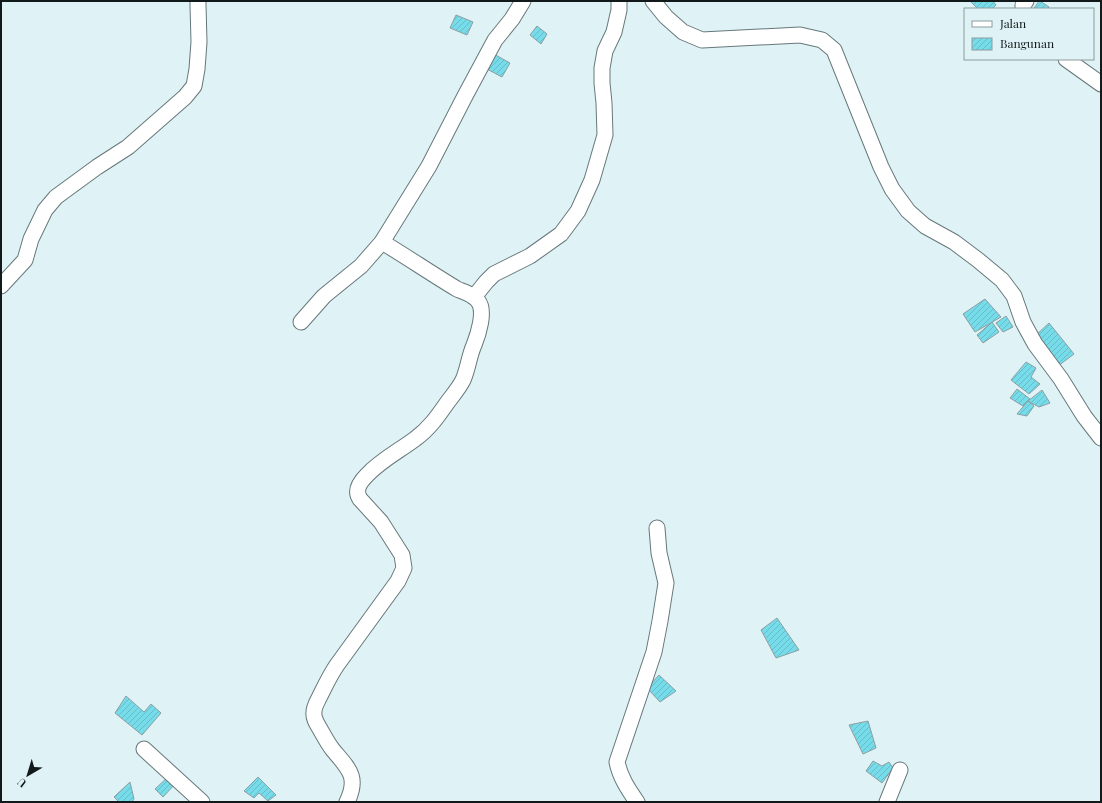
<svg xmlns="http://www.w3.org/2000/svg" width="1102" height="803" font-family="'Playfair Display',serif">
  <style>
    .building { fill: url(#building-hatch); stroke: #8d9fa2 }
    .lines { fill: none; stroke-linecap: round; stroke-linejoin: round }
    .minor-casing { stroke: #67787b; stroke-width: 17 }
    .minor { stroke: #fff; stroke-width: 15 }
  </style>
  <defs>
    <pattern id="building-hatch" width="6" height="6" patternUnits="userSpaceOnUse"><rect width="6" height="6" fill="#77dcea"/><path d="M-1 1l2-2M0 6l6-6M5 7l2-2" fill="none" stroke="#66bcc8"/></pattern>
  </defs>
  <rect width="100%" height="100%" fill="#dff2f5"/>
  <g class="building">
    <path d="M972,1h21l3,4 -4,4h-14l-7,-7z"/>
    <path d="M1039,1h1l9,6 -1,2h-12l-2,-1z"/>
    <path d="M456,15l17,7 -6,13 -17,-7z"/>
    <path d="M537,26l10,8 -6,10 -11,-9z"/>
    <path d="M492,53l18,10 -8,14 -17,-9z"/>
    <path d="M985,299l16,18 -26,15 -12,-18z"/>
    <path d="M1006,316l7,11 -10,5 -7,-9z"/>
    <path d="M992,322l7,10 -16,11 -6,-8z"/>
    <path d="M1049,323l25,31 -16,12 -23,-30z"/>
    <path d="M1026,362l10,6 -5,9 9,7 -11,10 -18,-14z"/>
    <path d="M1017,389l13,10 -7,7 -13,-8z"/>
    <path d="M1042,390l8,13 -11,4 -11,-6z"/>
    <path d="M1028,401l6,5 -7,10 -10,-2z"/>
    <path d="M777,618l22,32 -23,8 -15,-28z"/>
    <path d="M659,675l17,16 -16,11 -13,-14z"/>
    <path d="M126,696l18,16 7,-8 10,9 -19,22 -27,-22z"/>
    <path d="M868,721l8,27 -13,6 -14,-29z"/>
    <path d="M873,761l9,5 7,-4 4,6 -11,15 -16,-12z"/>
    <path d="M169,776l7,7 -13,14 -8,-8z"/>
    <path d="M258,777l18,18 -8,6 -9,-8 -5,5 -10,-7z"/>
    <path d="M130,782l4,17 -2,3h-13l-5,-5z"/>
  </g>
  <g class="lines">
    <g class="minor-casing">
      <g id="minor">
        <path d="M653,1l13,16 17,15 19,8 98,-5 22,5 12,10 47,117 11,22 16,22 17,15 29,16 24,18 24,20 12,16 9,26 12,22 26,35 23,37 17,22"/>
        <path d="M1023,9v-4l3,-4"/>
        <path d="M1066,59l35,25"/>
        <path d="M1,286l24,-26 6,-21 14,-29 11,-13 41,-30 31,-20 57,-50 9,-11 3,-17 2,-27 -1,-37v-4"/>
        <path d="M474,297l12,-15 8,-8 36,-18 31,-22 17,-23 14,-31 13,-45 -1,-32 -2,-20v-15l3,-17 9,-19 5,-22v-9"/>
        <path d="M301,322l23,-26 37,-30 21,-24 47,-76 36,-70 30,-56 17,-21 11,-18"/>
        <path d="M144,749l58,53"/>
        <path d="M347,802c12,-25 2,-33 -14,-52 -5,-6 -9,-14 -13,-21 -3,-5 -7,-11 -6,-17 0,-5 3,-10 5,-14 6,-12 11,-23 18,-33l61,-84 6,-13 -2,-13 -21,-33 -21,-23c-6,-9 0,-17 7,-24 14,-15 32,-24 48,-36 14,-10 23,-23 32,-36 6,-8 12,-15 16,-23 5,-11 6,-24 11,-35 4,-10 12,-34 4,-44 -4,-6 -14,-9 -21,-12 -25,-15 -50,-32 -75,-47"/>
        <path d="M637,802c-9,-13 -17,-25 -20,-40l37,-110 6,-31 6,-38 -7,-30 -2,-25"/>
        <path d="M887,802l13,-32"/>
      </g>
    </g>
    <use href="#minor" class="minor"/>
  </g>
  <rect width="1102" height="803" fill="none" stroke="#12191a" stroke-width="4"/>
  <rect x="964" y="8" width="130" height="52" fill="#dff2f5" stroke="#8d9b9d"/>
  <rect x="972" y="21" width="20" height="6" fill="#ffffff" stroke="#8d9b9d"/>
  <text x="1000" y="28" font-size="12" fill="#12191a">Jalan</text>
  <rect x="972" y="38" width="20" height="12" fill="url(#building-hatch)" stroke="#8d9b9d"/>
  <text x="1000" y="48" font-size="12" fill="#12191a">Bangunan</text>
  <g transform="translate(28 775) rotate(218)" stroke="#dff2f5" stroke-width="3" paint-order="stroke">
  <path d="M0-3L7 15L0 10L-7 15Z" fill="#12191a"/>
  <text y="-6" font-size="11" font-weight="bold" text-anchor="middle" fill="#12191a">U</text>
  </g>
</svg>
